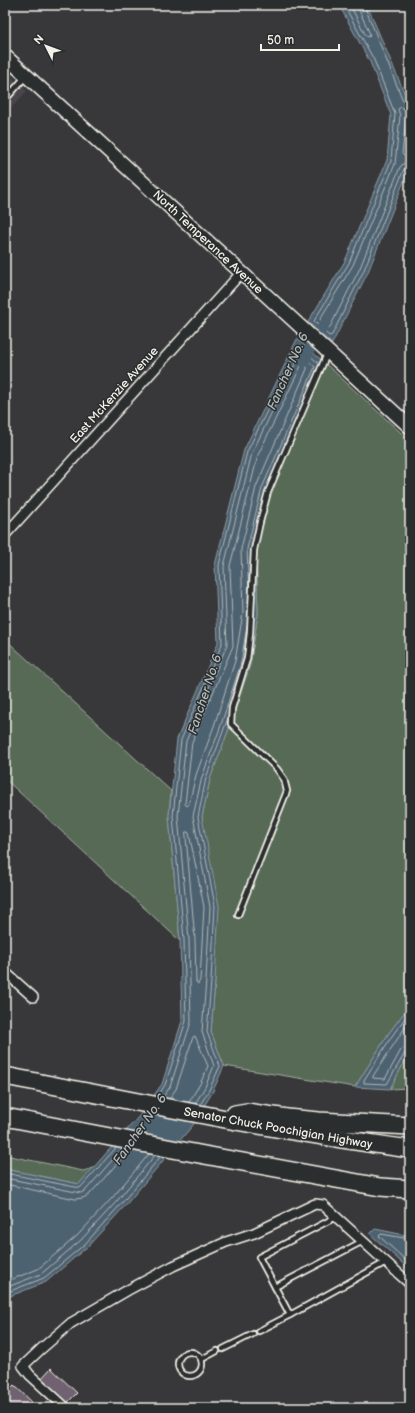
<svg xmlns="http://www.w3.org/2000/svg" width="415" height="1413" font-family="'Balsamiq Sans',sans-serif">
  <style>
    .built { fill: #48454b }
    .green { fill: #566b57; stroke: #a5aea0 }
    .water { fill: #4e6271; stroke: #909ba1 }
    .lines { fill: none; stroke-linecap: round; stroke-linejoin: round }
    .shore { stroke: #b2b8b8; stroke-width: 1 }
    .canal { stroke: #4e6271; stroke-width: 11 }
    .building { fill: #6f6270; stroke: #f4f1e8 }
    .service-casing { stroke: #f4f1e8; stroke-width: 8 }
    .minor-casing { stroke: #f4f1e8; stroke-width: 12 }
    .secondary-casing { stroke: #f4f1e8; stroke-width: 16 }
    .motorway-casing { stroke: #f4f1e8; stroke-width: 20 }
    .service { stroke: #2a2d2e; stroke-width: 4.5 }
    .minor { stroke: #2a2d2e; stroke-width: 9 }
    .secondary { stroke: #2a2d2e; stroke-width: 13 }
    .motorway { stroke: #2a2d2e; stroke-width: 17 }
    .labels { text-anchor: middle; stroke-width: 3; stroke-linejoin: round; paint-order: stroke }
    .street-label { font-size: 12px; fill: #f4f1e8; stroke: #2a2d2e }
    .water-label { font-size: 13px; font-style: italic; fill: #b2b8b8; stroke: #2a2d2e }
  </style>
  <rect width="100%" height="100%" fill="#38383b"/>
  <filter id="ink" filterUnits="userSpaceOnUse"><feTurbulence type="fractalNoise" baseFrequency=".025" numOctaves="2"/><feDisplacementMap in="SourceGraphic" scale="8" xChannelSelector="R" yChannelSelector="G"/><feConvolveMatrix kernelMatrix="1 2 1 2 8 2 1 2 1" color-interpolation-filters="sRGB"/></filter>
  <g filter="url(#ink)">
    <path class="built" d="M5,71l22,20 -22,24z"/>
    <g class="green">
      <path d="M326,364l84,77v564l-21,28 -34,54 -131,-21 -13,-34 4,-51 -13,-164 8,-38 18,-48 22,-66 8,-51 -2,-64 15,-59z"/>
      <path d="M5,639l166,152 -2,25 11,125 -175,-162z"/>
      <path d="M410,1051v37l-20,1z"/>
      <path d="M5,1155l78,16 7,-2 5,-2 -16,17 -74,-15z"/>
    </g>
    <g class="water">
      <path d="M339,5h28l43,101v60l-42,106 -36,72 -24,-22 37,-61 42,-101 4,-45 -21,-53z"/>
      <path d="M297,339l29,25 -55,127 -15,59 2,64 -8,51 -22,66 -18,48 -8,38 17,89 -4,75 -4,51 13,34 -11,25 -20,34 -69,82 -36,39 -42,36 -41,16v-129l74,15 61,-69 22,-31 20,-63 -2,-80 -11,-125 8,-77 41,-96 -3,-78 29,-115z"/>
      <path d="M410,1005v46l-20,38 -35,-2 34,-54z"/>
      <path d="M375,1229l35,7v34l-40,-36z"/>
    </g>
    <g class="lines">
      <g class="shore">
        <path d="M344,5l30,55 21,54 -4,47 -42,102 -35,58 15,15 3,-1 32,-65 40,-101 3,-2 3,-1"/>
        <path d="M350,5l16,31 3,1 1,-3 -11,-24 -1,-5"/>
        <path d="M364,5l40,98 3,3h3"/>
        <path d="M410,111l-4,-1 -5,-3 -3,2 2,7 -5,48 -42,101 -33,54 1,2 7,7 2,-1 30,-59 40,-101 4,-4 6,-2"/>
        <path d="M410,117l-4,2 -4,35 2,2 6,-1"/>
        <path d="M303,364l4,3v2l-51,118 -15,62 2,64 -8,48 -21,65 -18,49 -7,29 -2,2 -2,-2 7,-62 41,-96 -3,-80 28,-111 43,-89z"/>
        <path d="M186,832h2l1,1 15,74 -4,73 -2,4 -2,-2 -1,-42z"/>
        <path d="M410,1011l-18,25 -28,44v3l23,1 18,-31 5,-2"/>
        <path d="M410,1020l-37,56v2l12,1 16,-29 4,-3 5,-1"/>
        <path d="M158,1096l7,-11 21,-64 -2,-81 -11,-124 8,-76 41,-96 -3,-79 28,-113 51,-105h3l18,17"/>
        <path d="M163,1097l7,-10 21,-65 -2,-82 -11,-124 8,-75 41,-96 -3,-79 28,-113 47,-97 3,-1 13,12 -53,121 -15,61 2,47"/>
        <path d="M169,1099l7,-10 17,-52 2,-1 13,30 -8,18 -11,18"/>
        <path d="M195,1104l10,-17 9,-21 -12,-34 4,-52 4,-73 -17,-91 9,-39 18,-49 21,-65 6,-38"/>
        <path d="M200,1105l9,-15 11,-24 -13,-34 4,-51 4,-75 -17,-89 8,-39 22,-60"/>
        <path d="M5,1173l75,15 36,-40"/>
        <path d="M5,1178l76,15 5,-3 36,-41"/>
        <path d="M5,1184l70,15 8,-1 7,-4 39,-44"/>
        <path d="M410,1239l-29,-5 -2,2 31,28"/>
        <path d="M5,1282l33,-13 39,-33 36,-39 36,-43"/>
        <path d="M5,1288l36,-14 40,-34 36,-39 38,-46"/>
        <path d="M5,1293l39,-15 41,-34 36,-40 40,-48"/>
      </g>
      <path class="canal" d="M304,362l5,-12 18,-30"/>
    </g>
    <g class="building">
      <path d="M51,1368l26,25 -11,11 -25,-25z"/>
      <path d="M14,1385l18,17 -5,6h-22v-14z"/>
    </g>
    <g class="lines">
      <g class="service-casing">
        <g id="service">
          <path d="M5,100l21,-24"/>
          <path d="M238,915l49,-124 -3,-12 -7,-10 -46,-45 1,-16 15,-49 3,-26 4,-83 6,-28 8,-30 59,-138"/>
          <path d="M336,1217l-77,40 16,30 88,-46"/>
          <path d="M275,1287l15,28 96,-53"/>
          <path d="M259,1331l31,-16"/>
          <path d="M223,1349l30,-15"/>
          <circle cx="190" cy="1364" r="12"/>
          <path d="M202,1359l15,-8"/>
        </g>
      </g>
      <g class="minor-casing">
        <g id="minor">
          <path d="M5,535l237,-263"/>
          <path d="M5,972l28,25"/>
          <path d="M66,1408l-36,-33 -7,-9 18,-17 30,-26 57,-33 45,-24 53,-24 28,-9 61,-29 8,1 87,79"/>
        </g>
      </g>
      <g class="secondary-casing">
        <path id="secondary" d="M5,56l405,371"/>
      </g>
      <g class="motorway-casing">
        <g id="motorway">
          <path d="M5,1076c135,26 269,55 405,73"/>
          <path d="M235,1114l12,-2 40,6 32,3 91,5"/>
          <path d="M5,1117l194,37 181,33 30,2"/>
        </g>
      </g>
      <use href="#service" class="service"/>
      <use href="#minor" class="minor"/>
      <use href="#secondary" class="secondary"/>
      <use href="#motorway" class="motorway"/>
    </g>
  </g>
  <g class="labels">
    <g class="street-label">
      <text transform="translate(208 242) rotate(43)" y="4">North Temperance Avenue</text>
      <text transform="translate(114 395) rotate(-48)" y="4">East McKenzie Avenue</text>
      <text transform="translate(278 1128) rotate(10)" y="4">Senator Chuck Poochigian Highway</text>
    </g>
    <g class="water-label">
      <text transform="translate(287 371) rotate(-66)" y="5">Fancher No. 6</text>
      <text transform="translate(204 694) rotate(-72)" y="5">Fancher No. 6</text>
      <text transform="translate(139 1129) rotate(-55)" y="5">Fancher No. 6</text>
    </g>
  </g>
  <rect width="415" height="1413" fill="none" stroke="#2a2d2e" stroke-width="20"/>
  <rect x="10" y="10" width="395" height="1393" fill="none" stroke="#f4f1e8" stroke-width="1.5" filter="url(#ink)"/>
  <g transform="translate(46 46) rotate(312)" stroke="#2a2d2e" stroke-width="3" paint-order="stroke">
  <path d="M0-3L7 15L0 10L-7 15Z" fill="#f4f1e8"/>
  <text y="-6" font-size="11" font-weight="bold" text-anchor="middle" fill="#f4f1e8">N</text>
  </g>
  <path d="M261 44v6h78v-6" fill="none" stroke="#f4f1e8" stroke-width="2"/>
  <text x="267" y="44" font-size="12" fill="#f4f1e8" stroke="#2a2d2e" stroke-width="3" paint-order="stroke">50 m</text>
</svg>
